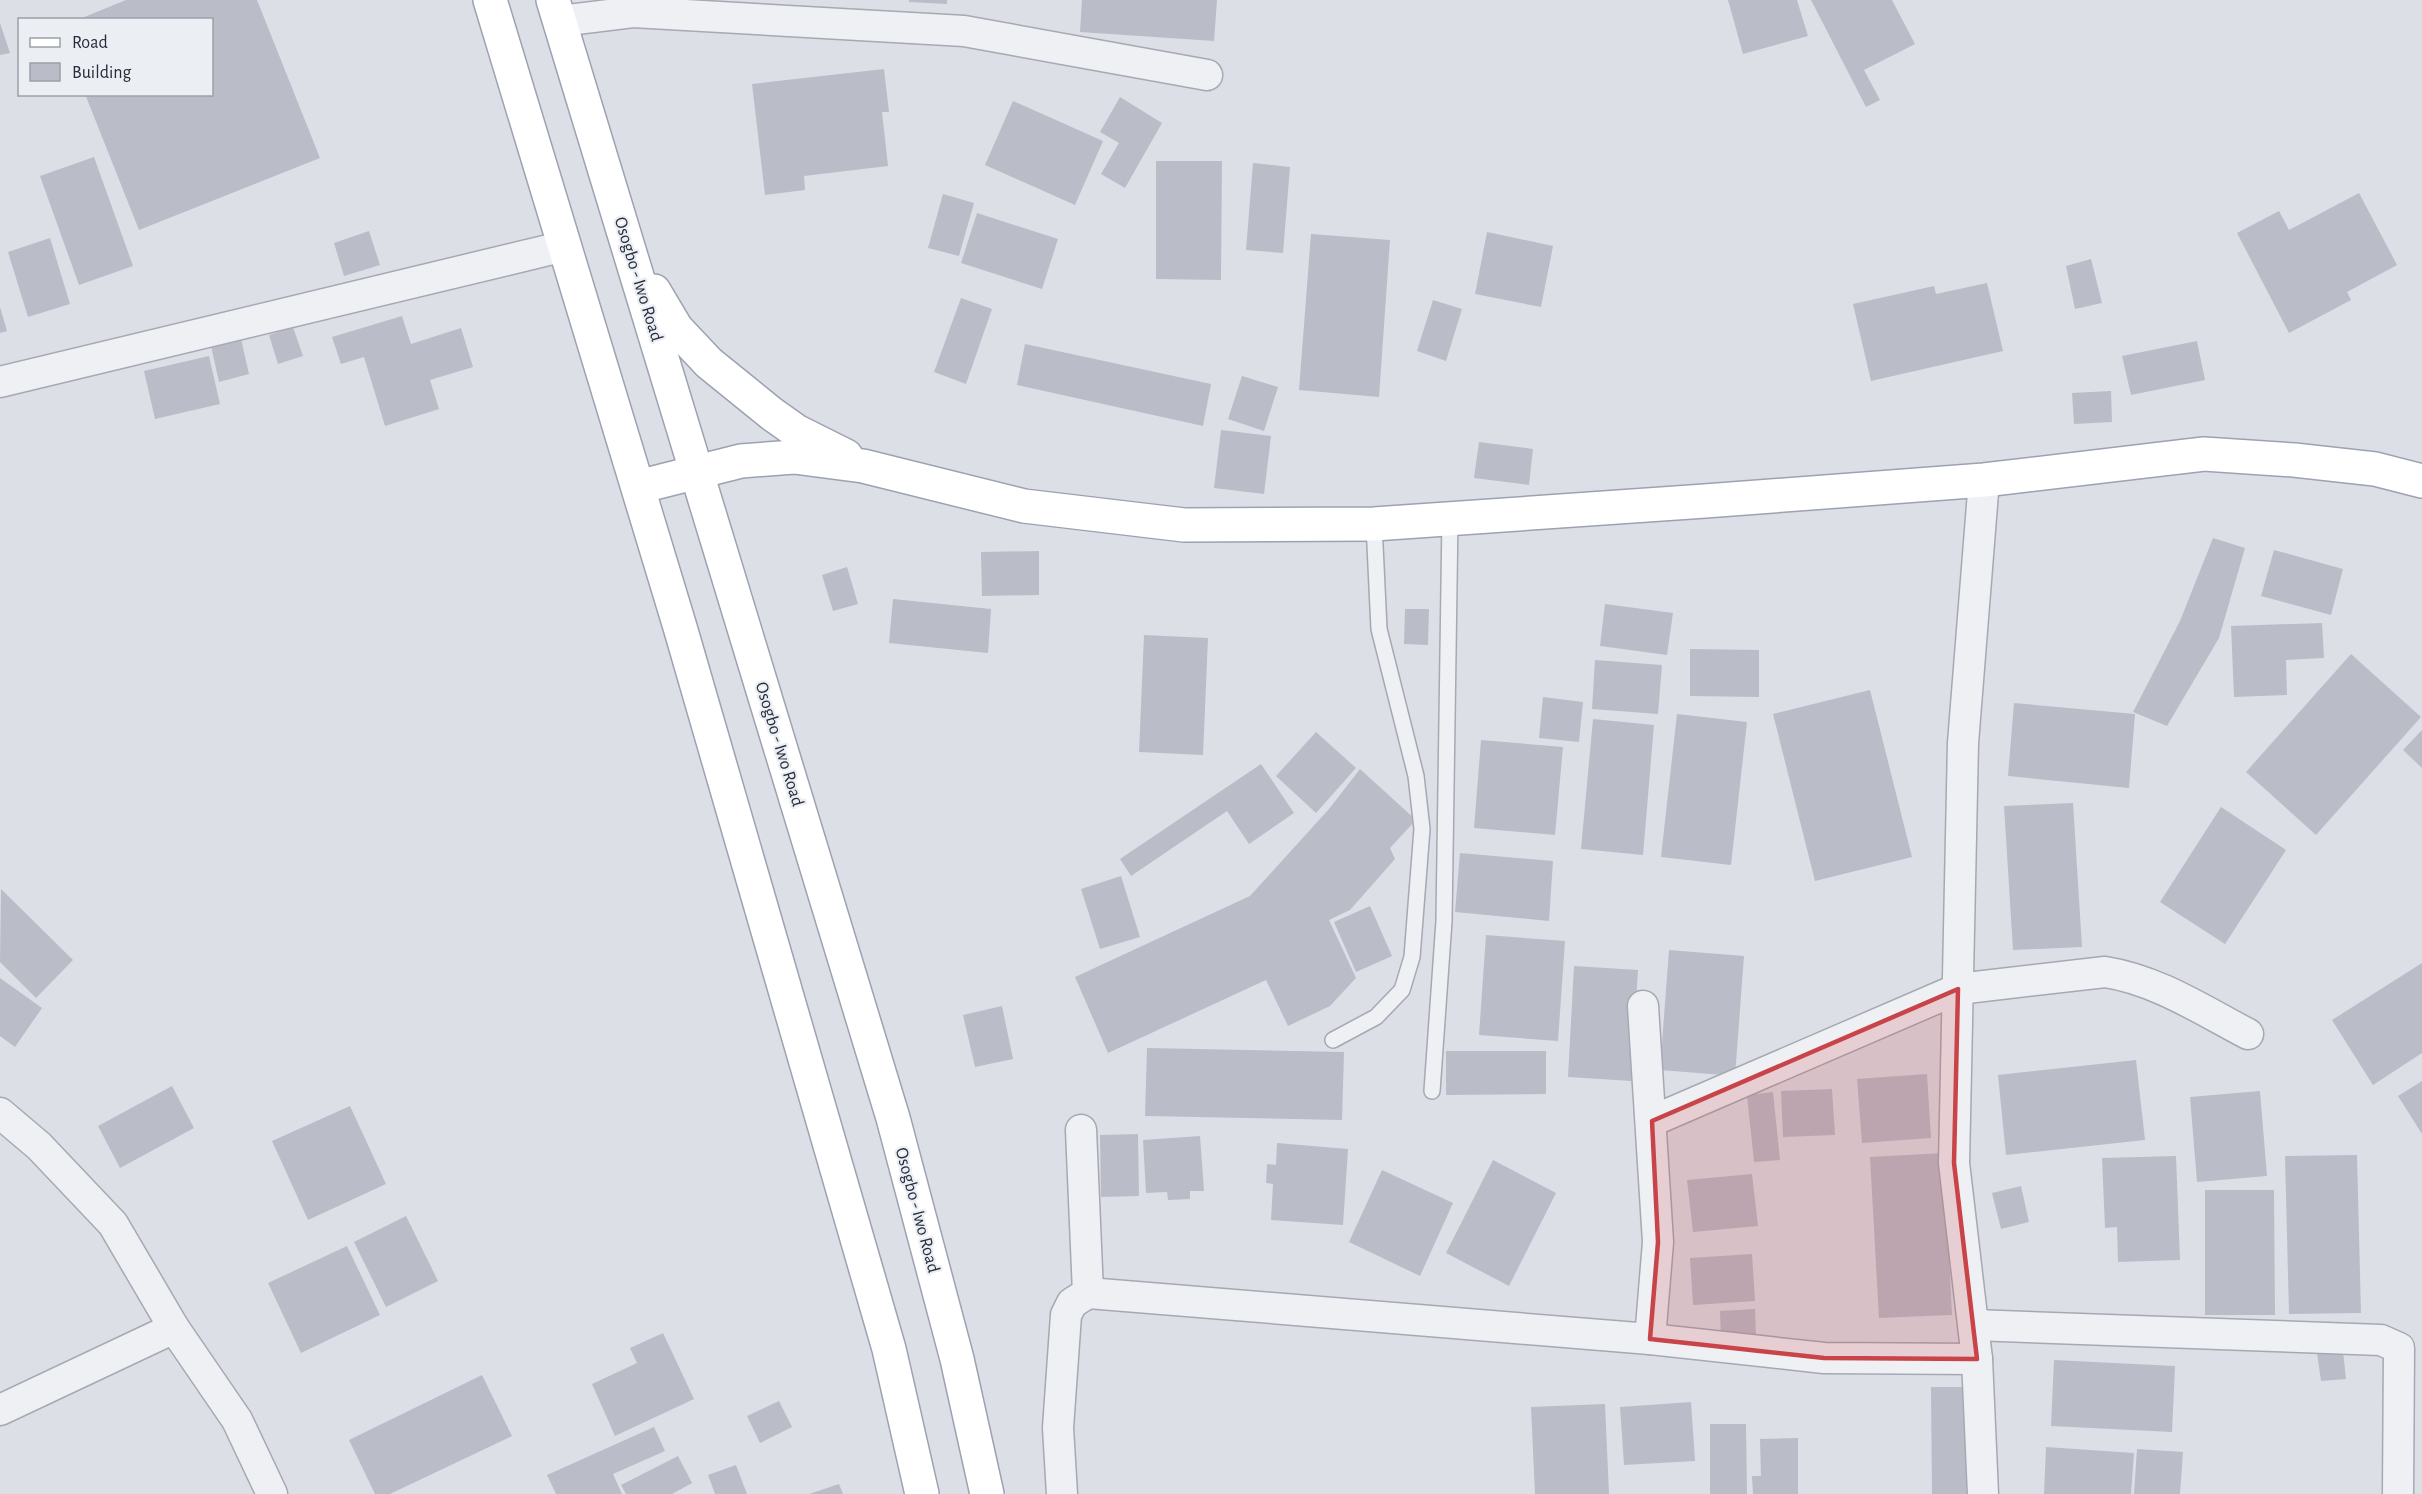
<svg xmlns="http://www.w3.org/2000/svg" width="2422" height="1494" font-family="'Alegreya Sans',sans-serif">
  <style>
    .building { fill: #babdc8 }
    .lines { fill: none; stroke-linecap: round; stroke-linejoin: round }
    .lane-casing { stroke: #a5a9b3; stroke-width: 18 }
    .street-casing { stroke: #a5a9b3; stroke-width: 33 }
    .primary-casing { stroke: #9ca2b1; stroke-width: 36 }
    .lane { stroke: #eef0f4; stroke-width: 15 }
    .street { stroke: #eef0f4; stroke-width: 30 }
    .primary { stroke: #fff; stroke-width: 33 }
    .marked { fill: #c84449; fill-opacity: 0.2; stroke: #c84449; stroke-width: 4.5; stroke-linejoin: round }
    .labels { text-anchor: middle; stroke-width: 4.5; stroke-linejoin: round; paint-order: stroke }
    .street-label { font-size: 18px; fill: #262c3b; stroke: #ebeef3 }
  </style>
  <rect width="100%" height="100%" fill="#dcdfe6"/>
  <g class="building">
    <path d="M126,0h131l63,158 -181,72 -54,-136h127v-74h-135z"/>
    <path d="M909,0h38v4l-38,-2z"/>
    <path d="M1082,0h135l-3,41 -134,-9z"/>
    <path d="M1728,0h69l11,36 -65,18z"/>
    <path d="M1811,0h81l23,44 -51,26 16,30 -14,7z"/>
    <path d="M0,23l10,30 -10,2z"/>
    <path d="M884,69l5,43h-7l6,54 -84,10 1,14 -40,5 -13,-111z"/>
    <path d="M1120,97l42,26 -37,65 -24,-14 18,-31 -19,-11z"/>
    <path d="M1013,101l90,40 -28,64 -90,-40z"/>
    <path d="M94,157l39,109 -54,19 -39,-109z"/>
    <path d="M1156,161h66l-1,119 -65,-1z"/>
    <path d="M1253,163l37,4 -7,86 -37,-3z"/>
    <path d="M2359,193l38,72 -50,27 4,8 -62,33 -52,-100 42,-22 10,19z"/>
    <path d="M943,194l31,9 -15,53 -31,-8z"/>
    <path d="M977,213l81,26 -16,50 -81,-26z"/>
    <path d="M369,231l11,34 -36,11 -10,-33z"/>
    <path d="M1487,232l66,14 -12,61 -66,-13z"/>
    <path d="M1311,234l79,6 -11,157 -80,-7z"/>
    <path d="M50,238l20,66 -42,13 -20,-65z"/>
    <path d="M2091,259l11,44 -27,6 -9,-43z"/>
    <path d="M1987,283l16,68 -132,30 -18,-77 81,-18 2,8z"/>
    <path d="M961,298l31,11 -26,75 -32,-12z"/>
    <path d="M1433,300l29,9 -16,52 -29,-10z"/>
    <path d="M0,307l7,24 -7,2z"/>
    <path d="M402,316l9,28 50,-16 12,39 -43,13 9,29 -54,17 -21,-69 -23,7 -9,-27z"/>
    <path d="M293,327l10,29 -25,8 -9,-29z"/>
    <path d="M241,339l8,35 -30,8 -8,-36z"/>
    <path d="M2197,341l8,39 -74,15 -9,-39z"/>
    <path d="M1025,344l186,40 -8,42 -186,-41z"/>
    <path d="M209,356l11,48 -65,15 -11,-48z"/>
    <path d="M1242,376l36,11 -14,44 -36,-12z"/>
    <path d="M2111,391l1,31 -38,2 -2,-31z"/>
    <path d="M1221,430l50,6 -7,58 -50,-6z"/>
    <path d="M1479,442l54,7 -4,36 -55,-7z"/>
    <path d="M2213,538l32,10 -26,90 -52,88 -34,-14 47,-91z"/>
    <path d="M2274,550l69,19 -12,46 -70,-19z"/>
    <path d="M1039,551v44l-57,1 -1,-44z"/>
    <path d="M847,567l11,37 -25,7 -11,-36z"/>
    <path d="M893,599l98,10 -3,44 -99,-10z"/>
    <path d="M1605,604l68,9 -6,42 -67,-9z"/>
    <path d="M1405,609h24l-1,36 -24,-1z"/>
    <path d="M2322,623l2,35 -38,2 1,35 -53,2 -3,-71z"/>
    <path d="M1144,635l64,3 -5,117 -64,-3z"/>
    <path d="M1690,649l69,1v47l-69,-1z"/>
    <path d="M2351,654l70,63 -105,118 -70,-63z"/>
    <path d="M1595,660l67,5 -4,49 -66,-5z"/>
    <path d="M1870,690l42,167 -97,24 -42,-167z"/>
    <path d="M1543,697l40,5 -4,40 -40,-4z"/>
    <path d="M2014,703l121,11 -6,74 -121,-12z"/>
    <path d="M1677,714l70,8 -16,143 -70,-8z"/>
    <path d="M1593,719l61,6 -11,130 -62,-6z"/>
    <path d="M2422,730v38l-19,-18z"/>
    <path d="M1316,732l40,36 -40,45 -40,-37z"/>
    <path d="M1481,740l82,7 -8,88 -81,-7z"/>
    <path d="M1261,764l33,49 -45,31 -22,-33 -96,65 -11,-17z"/>
    <path d="M1360,769l56,51 -26,28 5,11 -45,51 -21,10 27,58 -26,28 -42,20 -22,-46 -158,73 -33,-76 175,-81 79,-87z"/>
    <path d="M2073,803l9,144 -69,3 -9,-144z"/>
    <path d="M2221,807l65,43 -61,94 -65,-42z"/>
    <path d="M1460,853l93,8 -4,60 -94,-9z"/>
    <path d="M1121,876l19,61 -40,12 -19,-60z"/>
    <path d="M1,889l72,71 -37,38 -36,-36z"/>
    <path d="M1370,906l22,50 -36,16 -22,-50z"/>
    <path d="M1486,935l79,6 -7,100 -79,-6z"/>
    <path d="M1669,950l75,6 -9,120 -75,-6z"/>
    <path d="M2422,963v90l-49,32 -41,-65z"/>
    <path d="M1574,966l64,4 -7,111 -63,-4z"/>
    <path d="M0,978l42,30 -27,39 -15,-11z"/>
    <path d="M1002,1006l11,53 -38,8 -12,-52z"/>
    <path d="M1147,1048l197,4 -2,68 -197,-4z"/>
    <path d="M1446,1051h100v43l-100,1z"/>
    <path d="M2136,1060l9,80 -139,15 -8,-80z"/>
    <path d="M1927,1074l4,64 -69,5 -5,-64z"/>
    <path d="M2422,1081v53l-24,-38z"/>
    <path d="M172,1086l22,42 -74,40 -22,-42z"/>
    <path d="M1832,1089l3,46 -52,2 -2,-46z"/>
    <path d="M2260,1091l7,85 -70,6 -7,-85z"/>
    <path d="M1773,1092l7,68 -26,2 -7,-67z"/>
    <path d="M350,1106l36,78 -78,36 -36,-79z"/>
    <path d="M1138,1134l1,62 -38,1 -1,-62z"/>
    <path d="M1200,1136l4,55h-14v8l-22,1 -1,-8 -21,1 -3,-53z"/>
    <path d="M1277,1143l71,6 -5,76 -72,-5 2,-36 -7,-1 1,-19 9,1z"/>
    <path d="M1944,1153l8,162 -73,3 -9,-161z"/>
    <path d="M2357,1155l4,158 -72,1 -4,-158z"/>
    <path d="M2176,1156l4,104 -62,2 -1,-35 -12,1 -3,-70z"/>
    <path d="M1493,1160l63,33 -47,93 -63,-33z"/>
    <path d="M1382,1170l71,33 -33,73 -71,-34z"/>
    <path d="M1752,1174l6,52 -65,6 -6,-52z"/>
    <path d="M2021,1186l8,36 -28,7 -9,-36z"/>
    <path d="M2205,1190h69l1,125h-70z"/>
    <path d="M406,1216l32,65 -52,26 -32,-65z"/>
    <path d="M347,1246l33,69 -79,38 -33,-70z"/>
    <path d="M1752,1254l3,47 -62,4 -3,-47z"/>
    <path d="M1755,1309l1,28 -35,2 -1,-28z"/>
    <path d="M663,1333l31,66 -79,37 -23,-52 45,-21 -7,-15z"/>
    <path d="M2343,1351l3,28 -25,2 -4,-28z"/>
    <path d="M2054,1360l121,6 -3,66 -121,-6z"/>
    <path d="M482,1375l30,61 -122,58h-15l-26,-54z"/>
    <path d="M1931,1387h45l1,107h-45z"/>
    <path d="M779,1401l13,26 -32,16 -13,-27z"/>
    <path d="M1691,1402l4,59 -71,4 -4,-58z"/>
    <path d="M1605,1404l4,90h-74l-4,-87z"/>
    <path d="M1710,1424h36l1,70h-37z"/>
    <path d="M654,1427l11,24 -52,23 9,20h-66l-9,-19z"/>
    <path d="M1798,1438v56h-45l-1,-18h9l-1,-37z"/>
    <path d="M2046,1447l88,6 -3,41h-87z"/>
    <path d="M2137,1449l46,3 -3,42h-46z"/>
    <path d="M678,1456l14,27 -20,11h-46l-5,-9z"/>
    <path d="M736,1465l11,29h-32l-7,-19z"/>
    <path d="M839,1484l4,10h-34z"/>
  </g>
  <g class="lines">
    <g class="lane-casing">
      <g id="lane">
        <path d="M1333,1040l43,-23 26,-27 10,-33 10,-128 -6,-53 -37,-147 -5,-105"/>
        <path d="M1432,1091l12,-170 6,-403"/>
      </g>
    </g>
    <g class="street-casing">
      <g id="street">
        <path d="M560,21l73,-9 331,19 243,44"/>
        <path d="M0,382l565,-136"/>
        <path d="M1643,1006l15,236 -8,97"/>
        <path d="M0,1113l39,33 74,78 61,104 63,92 35,74"/>
        <path d="M1652,1121l306,-132 147,-17c52,8 97,38 143,62"/>
        <path d="M1081,1130l7,163"/>
        <path d="M1974,1325l407,15 18,8 -1,146"/>
        <path d="M0,1410l174,-82"/>
        <path d="M1062,1494l-4,-66 8,-113 6,-12 16,-10 562,46 174,19 153,1"/>
        <path d="M1983,1494l-6,-135 -23,-196 9,-420 21,-263"/>
      </g>
    </g>
    <g class="primary-casing">
      <g id="primary">
        <path d="M490,0l190,627 209,722 33,145"/>
        <path d="M553,0l340,1118 64,241 30,135"/>
        <path d="M654,291l22,37 33,35 63,51 24,17 50,25"/>
        <path d="M638,487l103,-26 53,-4 69,9 161,40 160,19 190,-1 331,-23 279,-21 220,-26 90,6 81,9 47,12"/>
      </g>
    </g>
    <use href="#lane" class="lane"/>
    <use href="#street" class="street"/>
    <use href="#primary" class="primary"/>
  </g>
  <path class="marked" d="M1958,989l-4,174 23,196 -153,-1 -174,-19 8,-97 -6,-121z"/>
  <g class="labels">
    <g class="street-label">
      <text transform="translate(639 279) rotate(73)" y="6">Osogbo - Iwo Road</text>
      <text transform="translate(780 744) rotate(73)" y="6">Osogbo - Iwo Road</text>
      <text transform="translate(918 1210) rotate(75)" y="6">Osogbo - Iwo Road</text>
    </g>
  </g>
  <rect x="18" y="18" width="195" height="78" fill="#ebeef3" stroke="#9ca0a9" stroke-width="1.5"/>
  <rect x="30" y="38" width="30" height="9" fill="#ffffff" stroke="#9ca0a9" stroke-width="1.5"/>
  <text x="72" y="48" font-size="18" fill="#262c3b">Road</text>
  <rect x="30" y="63" width="30" height="18" fill="#babdc8" stroke="#9ca0a9" stroke-width="1.5"/>
  <text x="72" y="78" font-size="18" fill="#262c3b">Building</text>
</svg>
